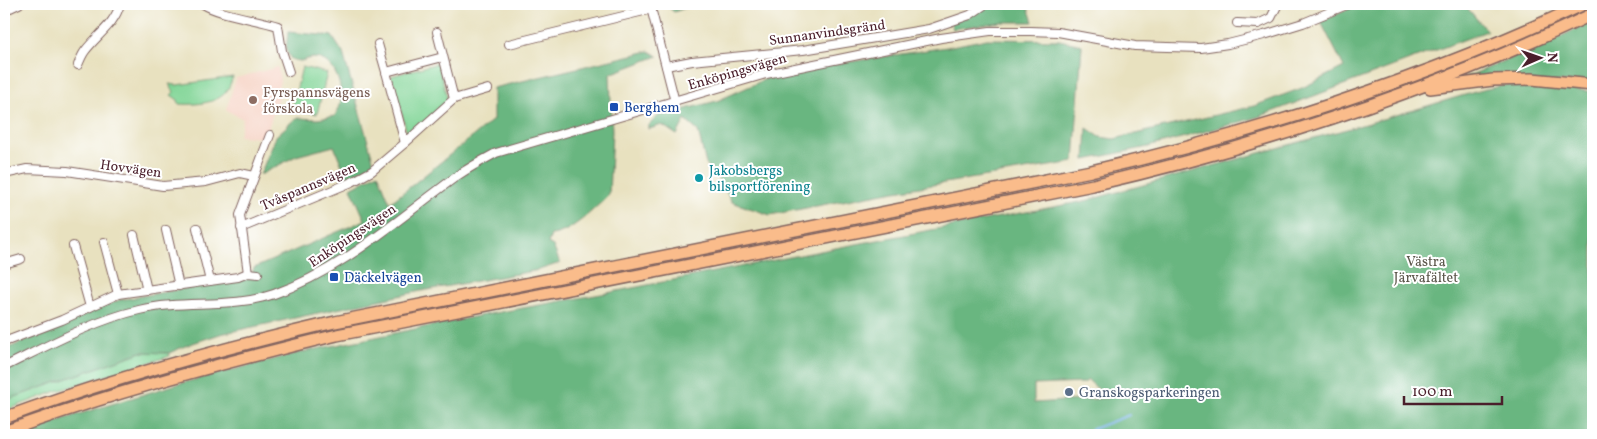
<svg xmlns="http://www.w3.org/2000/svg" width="1597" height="439" font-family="Vollkorn,serif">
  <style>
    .built { fill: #f6d2c3 }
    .green { fill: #82d597; stroke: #667a61 }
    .forest { fill: #69b680; stroke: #5a6a56; fill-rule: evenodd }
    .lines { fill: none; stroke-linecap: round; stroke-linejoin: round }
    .stream { stroke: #81b5ef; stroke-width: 2 }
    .minor-casing { stroke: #81635f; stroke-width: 10 }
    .highway-casing { stroke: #81635f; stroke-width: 14 }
    .minor { stroke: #fff; stroke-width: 8 }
    .highway { stroke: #fabc8b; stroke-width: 11 }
    .education-dot { fill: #8d6e63; stroke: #fff; stroke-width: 2 }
    .transit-dot { fill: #1a4fb4; stroke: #fff; stroke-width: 2 }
    .culture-dot { fill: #0f9aa8; stroke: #fff; stroke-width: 2 }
    .service-dot { fill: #5c6f8a; stroke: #fff; stroke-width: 2 }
    .labels { text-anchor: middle; stroke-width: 4; stroke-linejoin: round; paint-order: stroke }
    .street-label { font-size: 14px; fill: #4a1f2b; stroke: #fff }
    .education-label { font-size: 14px; fill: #785e54; stroke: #fff; text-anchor: start }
    .transit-label { font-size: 14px; fill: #164399; stroke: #fff; text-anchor: start }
    .culture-label { font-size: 14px; fill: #0d838f; stroke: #fff; text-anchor: start }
    .park-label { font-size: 14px; fill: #5b564b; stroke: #fff }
    .service-label { font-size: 14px; fill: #4e5e75; stroke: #fff; text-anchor: start }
  </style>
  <rect width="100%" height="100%" fill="#fff"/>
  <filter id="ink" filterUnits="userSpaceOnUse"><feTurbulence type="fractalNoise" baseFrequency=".02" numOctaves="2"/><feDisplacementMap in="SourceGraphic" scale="10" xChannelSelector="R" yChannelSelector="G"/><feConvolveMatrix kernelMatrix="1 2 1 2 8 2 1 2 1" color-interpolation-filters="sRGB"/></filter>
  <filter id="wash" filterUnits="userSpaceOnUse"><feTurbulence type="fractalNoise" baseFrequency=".0096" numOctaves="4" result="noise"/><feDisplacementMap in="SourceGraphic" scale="20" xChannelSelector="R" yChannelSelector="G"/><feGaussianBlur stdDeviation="1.12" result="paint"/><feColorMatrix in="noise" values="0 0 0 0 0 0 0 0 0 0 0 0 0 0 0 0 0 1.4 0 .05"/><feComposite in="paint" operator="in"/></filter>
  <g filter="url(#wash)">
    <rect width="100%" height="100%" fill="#e8e1bf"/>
    <path class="built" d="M278,67l2,14 -2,7 3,2 -16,48 -26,-2 4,-17 -17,-9 10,-32z"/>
    <g class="green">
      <path d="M438,63l10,38 -34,31 -7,1 -16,-57z"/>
      <path d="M302,67l25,6 -10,41 -25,-6z"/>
      <path d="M233,77c-2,5 -4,11 -7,15 -10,12 -33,13 -47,12l-1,-4 -7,-5 3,-3 -5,-8 8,1z"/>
      <path d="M141,352l28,1 1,3 -116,36 -50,19v-10z"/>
    </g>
    <g class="forest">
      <path d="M665,4h31l-22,8z"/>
      <path d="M986,4h41l6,18h-32l-48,7 -3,-7z"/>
      <path d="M1359,4h105l23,27 -229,86 -110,30 -63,13 2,-32 13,9 14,2 140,-33 48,-18 42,-21 -23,-45z"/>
      <path d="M1593,21v61l-136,-1 94,-40z"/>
      <path d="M288,32l44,4 11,17 31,110 -27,15 -13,-32 -38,10 -36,19 16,-39 20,-18 22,1 17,-3c1,-3 4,-7 5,-11 4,-17 -5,-47 -26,-47 -11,0 -9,6 -23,1l-5,-9z"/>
      <path d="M987,39l72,1 23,5 -8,117 -185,30 -119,23 -38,-13 -17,-29 -9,-9 -8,-33 -13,-11 -8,15 -15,-10 -13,4v-4l9,-9 59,-15 51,-23 68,-14 111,-17z"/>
      <path d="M649,51l9,5 -48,18 2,57 -3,64c-14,13 -39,39 -58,40l-3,8 5,3 7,17 -21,7 -118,21 -201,43 -30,10 -21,9 -28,-1 -137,49v-51l115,-50 132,-23 3,-9 111,-48 -14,-32 27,-15 12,30 103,-83v-32z"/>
      <path d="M1506,85h38l49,7v343h-1575l45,-16 111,-34 128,-33 182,-37 123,-22 239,-47 239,-45 284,-78 113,-33zM1088,380l11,10 10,4v4l-75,5v-18l50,-2z"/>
    </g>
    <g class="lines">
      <path class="stream" d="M1077,435l52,-20"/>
    </g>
  </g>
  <g filter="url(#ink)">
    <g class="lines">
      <g class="minor-casing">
        <g id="minor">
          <path d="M203,4c17,11 54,15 75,22l4,25 7,21"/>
          <path d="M650,4l25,98"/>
          <path d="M4,11l15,-7"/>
          <path d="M1237,23l21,1 13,-6 7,-14"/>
          <path d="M437,32l17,67 -49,44 -19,-71 57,-15"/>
          <path d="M378,44l8,28"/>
          <path d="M509,44l143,-35"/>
          <path d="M78,65c2,-5 4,-10 7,-14 12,-16 30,-27 35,-47"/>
          <path d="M666,66l26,-5 111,-11 126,-21 41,-14 16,-11"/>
          <path d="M454,99l34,-10"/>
          <path d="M4,174l23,-5 40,2 96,15 43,-4 34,-9 14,3"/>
          <path d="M197,228l13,53"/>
          <path d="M241,228l111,-46 20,-11 33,-28"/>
          <path d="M166,230l13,56"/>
          <path d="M134,235l13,55"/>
          <path d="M104,242l14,52"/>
          <path d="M73,246l17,61"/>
          <path d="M4,264l17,-5"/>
          <path d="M248,273l-8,-58 30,-80"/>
          <path d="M4,342l58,-22 56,-26 120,-17 10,-4 10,1"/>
          <path d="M4,367c43,-21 88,-46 135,-57 44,-11 92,-1 135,-16 69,-24 125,-76 183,-118 13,-9 26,-16 39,-23l270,-79 175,-36 49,-7h40l28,1 77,14 66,2 27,-4 36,-9 39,-12 46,-19"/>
        </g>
      </g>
      <g class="highway-casing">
        <g id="highway">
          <path d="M1430,88l63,-8 39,-1 61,6"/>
          <path d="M4,418c108,-40 219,-70 331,-96l756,-151c170,-39 336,-93 493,-167"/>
          <path d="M4,432c109,-40 220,-70 333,-97l756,-150c172,-40 340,-95 500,-171"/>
        </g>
      </g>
      <use href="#minor" class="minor"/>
      <use href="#highway" class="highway"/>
    </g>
  </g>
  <circle class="education-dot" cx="253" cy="100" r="5"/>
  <g class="transit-dot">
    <rect x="609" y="102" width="10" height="10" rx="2.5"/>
    <rect x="329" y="272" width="10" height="10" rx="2.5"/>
  </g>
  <circle class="culture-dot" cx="699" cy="178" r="5"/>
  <circle class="service-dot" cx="1069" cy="392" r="5"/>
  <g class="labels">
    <g class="street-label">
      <text transform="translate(827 32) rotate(-8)" y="5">Sunnanvindsgränd</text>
      <text transform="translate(737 71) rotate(-16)" y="5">Enköpingsvägen</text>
      <text transform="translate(131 168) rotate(8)" y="5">Hovvägen</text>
      <text transform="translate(308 186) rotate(-23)" y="5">Tvåspannsvägen</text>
      <text transform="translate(352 235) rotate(-34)" y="5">Enköpingsvägen</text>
    </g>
    <g class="education-label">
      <text x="263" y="97">Fyrspannsvägens<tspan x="263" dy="16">förskola</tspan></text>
    </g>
    <g class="transit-label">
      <text x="624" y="112">Berghem</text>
      <text x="344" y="282">Däckelvägen</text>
    </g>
    <g class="culture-label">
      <text x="709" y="175">Jakobsbergs<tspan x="709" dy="16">bilsportförening</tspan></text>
    </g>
    <g class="park-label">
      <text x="1426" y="266">Västra<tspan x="1426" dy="16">Järvafältet</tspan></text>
    </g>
    <g class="service-label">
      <text x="1079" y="397">Granskogsparkeringen</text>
    </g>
  </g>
  <rect width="1597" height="439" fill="none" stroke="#fff" stroke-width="20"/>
  <g transform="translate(1540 58) rotate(88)" stroke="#ffffff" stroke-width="4" paint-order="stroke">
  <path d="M0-4L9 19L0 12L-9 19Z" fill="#4a1f2b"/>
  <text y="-8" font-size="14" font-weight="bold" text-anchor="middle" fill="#4a1f2b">N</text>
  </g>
  <path d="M1404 396v8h98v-8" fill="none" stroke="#4a1f2b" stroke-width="2.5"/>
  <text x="1412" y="396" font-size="15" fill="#4a1f2b" stroke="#ffffff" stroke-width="4" paint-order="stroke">100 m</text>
</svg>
